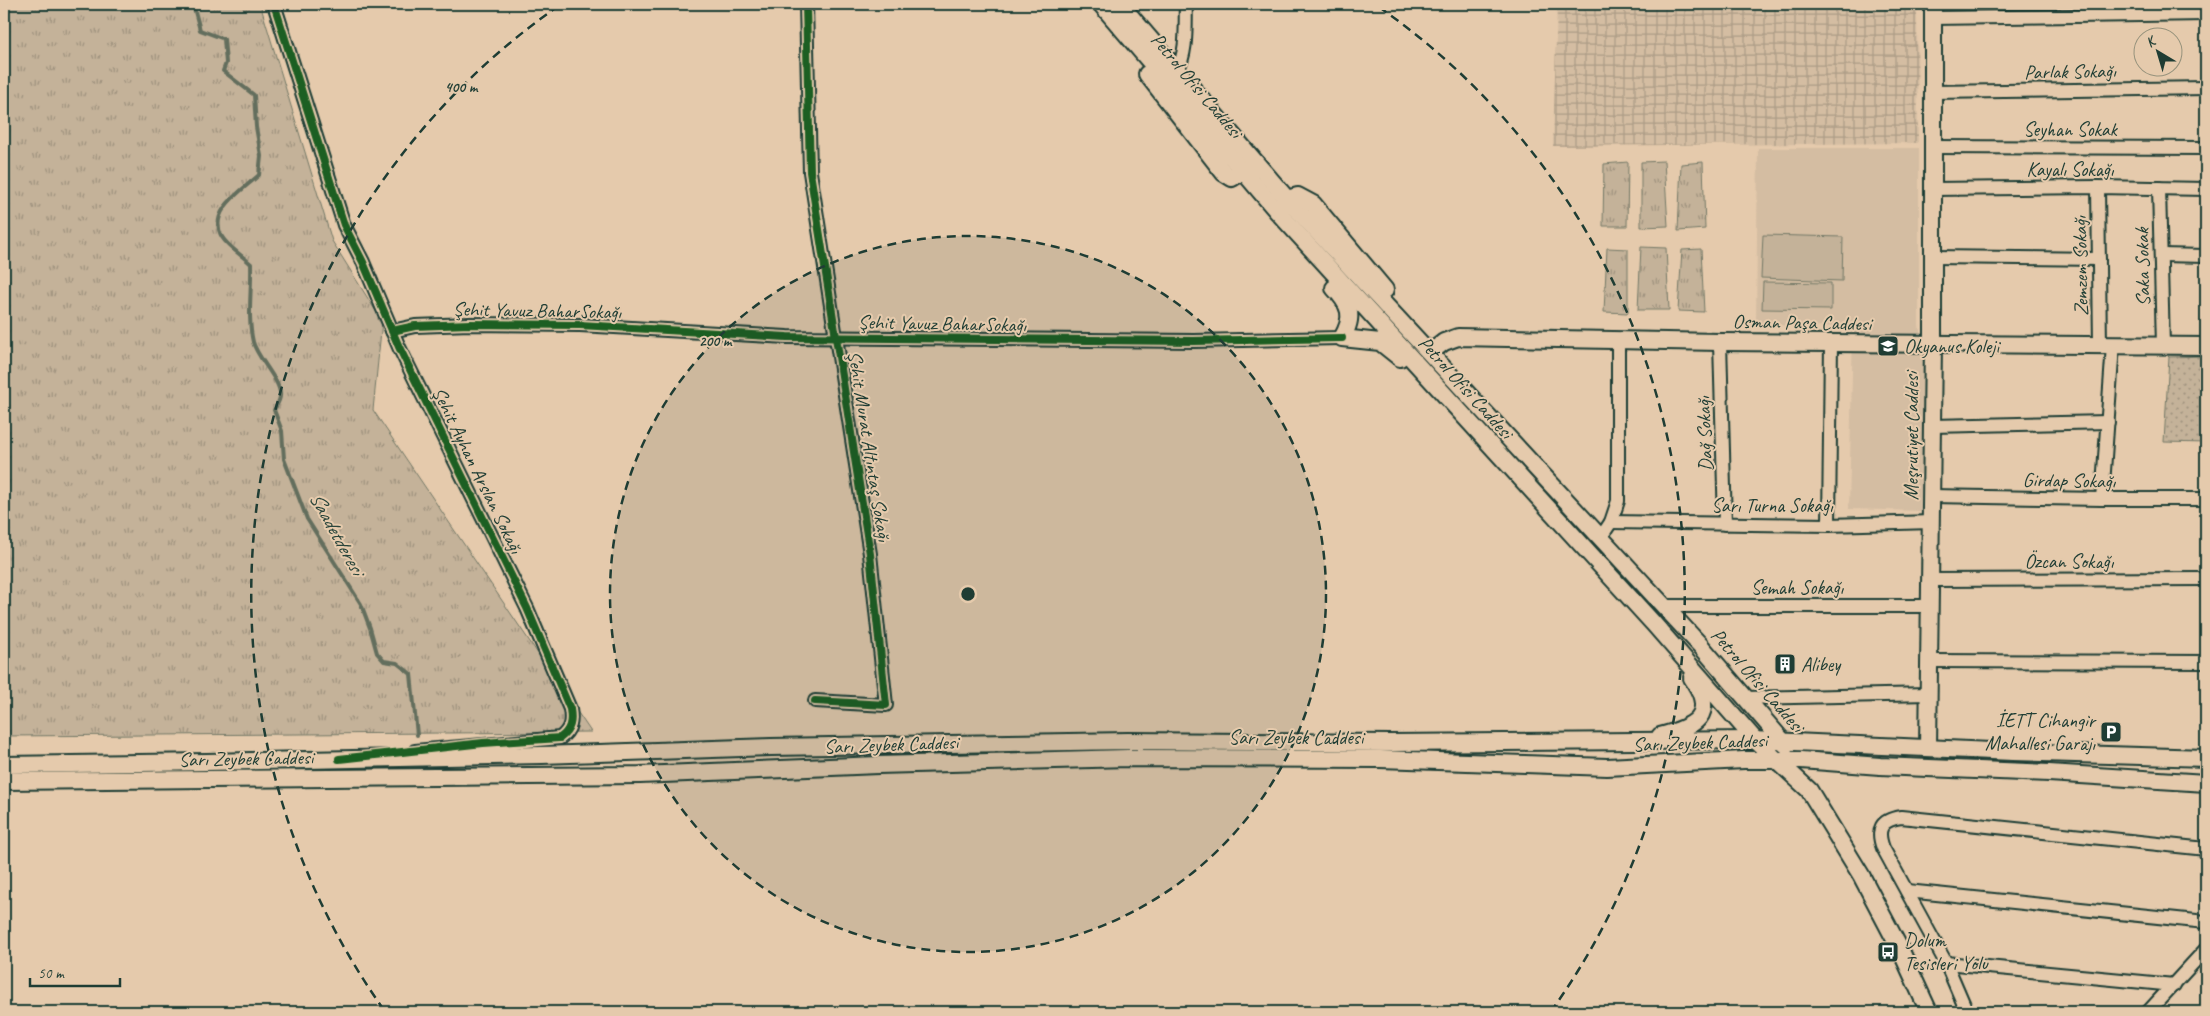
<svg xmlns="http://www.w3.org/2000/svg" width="2210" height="1016" font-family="Caveat,sans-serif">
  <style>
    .built { fill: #d4bda2 }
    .industrial { fill: url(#industrial-grid) }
    .grass { fill: url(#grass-tufts); stroke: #727866 }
    .park { fill: url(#park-dots); stroke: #727866 }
    .pitch { fill: #c4b299; stroke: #727866 }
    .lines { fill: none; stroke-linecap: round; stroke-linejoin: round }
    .stream { stroke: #646e5d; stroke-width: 4 }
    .minor-casing { stroke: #1f3d34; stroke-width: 16 }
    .major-casing { stroke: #1f3d34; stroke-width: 20 }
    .minor { stroke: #e5caac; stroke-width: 12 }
    .major { stroke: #e5caac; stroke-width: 16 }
    .cycleway-casing { stroke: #e5caac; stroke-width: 11 }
    .cycleway { stroke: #1b5e20; stroke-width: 8 }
    .ring { fill: none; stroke: #1f3d34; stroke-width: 2.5; stroke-dasharray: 9 6 }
    .labels { text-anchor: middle; stroke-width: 4; stroke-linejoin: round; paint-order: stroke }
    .street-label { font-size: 20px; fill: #1f3d34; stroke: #e5caac }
    .poi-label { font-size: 20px; fill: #1f3d34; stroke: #e5caac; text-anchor: start }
    .water-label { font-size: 21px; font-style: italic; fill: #2a453b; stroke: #e5caac }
    .centre { fill: #1f3d34; stroke: #e5caac; stroke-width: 2.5 }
    .ring-label { font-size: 15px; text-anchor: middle; font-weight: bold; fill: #1f3d34; stroke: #e5caac; stroke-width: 4; stroke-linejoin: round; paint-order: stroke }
  </style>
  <defs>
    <pattern id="industrial-grid" width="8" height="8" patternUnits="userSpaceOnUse" patternTransform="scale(1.25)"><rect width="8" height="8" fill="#d4bda2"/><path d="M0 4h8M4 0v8" fill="none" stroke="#ab9b85"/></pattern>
    <pattern id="grass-tufts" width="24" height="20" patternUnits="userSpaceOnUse" patternTransform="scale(1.25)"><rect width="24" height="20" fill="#c4b299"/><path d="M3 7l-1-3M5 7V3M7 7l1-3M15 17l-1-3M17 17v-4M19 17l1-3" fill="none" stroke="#9f927e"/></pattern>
    <pattern id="park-dots" width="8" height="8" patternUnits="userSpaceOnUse" patternTransform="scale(1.25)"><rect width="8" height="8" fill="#c4b299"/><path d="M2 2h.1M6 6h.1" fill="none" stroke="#9f927e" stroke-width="1.8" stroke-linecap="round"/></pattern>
  </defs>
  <rect width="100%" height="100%" fill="#e5caac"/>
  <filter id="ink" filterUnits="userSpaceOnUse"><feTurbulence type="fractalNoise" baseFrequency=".02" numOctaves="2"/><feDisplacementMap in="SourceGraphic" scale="10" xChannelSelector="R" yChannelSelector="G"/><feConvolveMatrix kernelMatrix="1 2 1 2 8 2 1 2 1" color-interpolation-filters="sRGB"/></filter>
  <g filter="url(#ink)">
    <path class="built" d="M1758,148h161v177l6,40 -4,146 -72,-2 4,-182 -97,-2z"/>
    <path class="industrial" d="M1557,4h360l1,139 -365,3z"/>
    <g class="grass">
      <path d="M4,4h256l72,237 50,80 -9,89 218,322 -587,4z"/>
      <path d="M1664,161l4,65 -27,1v-65z"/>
      <path d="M1628,162l-1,64h-24l1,-62z"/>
      <path d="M1703,162l2,67 -27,2 3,-67z"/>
      <path d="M1641,247l25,1 3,62h-31z"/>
      <path d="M1607,248l21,1v64l-24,-1z"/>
      <path d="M1701,249l3,63 -26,-1 4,-61z"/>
    </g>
    <path class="park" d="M2206,356v87l-42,-1 5,-85z"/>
    <g class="pitch">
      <path d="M1763,235l80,2 -1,44 -81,-3z"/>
      <path d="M1763,282l68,1v27l-69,-1z"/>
    </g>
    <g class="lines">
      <path class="stream" d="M193,4l7,26 24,9 2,24 -3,8 31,24 2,32 5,29 -2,19c-16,15 -52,36 -37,62 6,10 21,19 29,27 1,26 -4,52 2,78 4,16 29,40 27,54 0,5 -4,10 -6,14l8,21 2,28 23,60 54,85 9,24 7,25 7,8 13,2 14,11 6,61"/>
      <g class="minor-casing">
        <g id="minor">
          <path d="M274,4l70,221 19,37 36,85 128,261 43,101c2,12 1,21 -10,29l-145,13"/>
          <path d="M806,4l4,168 60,382 16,151 -71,-4"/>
          <path d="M1933,18l273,-4"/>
          <path d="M1177,70c11,-18 8,-46 9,-66"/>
          <path d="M1933,92l273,-4"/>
          <path d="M1933,147l273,1"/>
          <path d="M2098,187l2,158"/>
          <path d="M2159,188l4,158"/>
          <path d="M1933,189l165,-2 108,2"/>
          <path d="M2161,255l45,1"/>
          <path d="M1933,257l166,2"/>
          <path d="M392,331l23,-5 55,-2 110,1 207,12 407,4 148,-3"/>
          <path d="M1720,342l5,182"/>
          <path d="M1933,426l175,-4"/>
          <path d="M1932,496l170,3h104"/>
          <path d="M2102,499l11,-154"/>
          <path d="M1611,522l218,3 103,-3"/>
          <path d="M1829,525l2,-182"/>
          <path d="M1601,537l10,-15 7,-21v-160"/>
          <path d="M1932,580l274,-1"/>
          <path d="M1664,606h267"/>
          <path d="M1930,661l276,1"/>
          <path d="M1745,698l184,-4"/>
          <path d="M1907,891l299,31"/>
          <path d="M1946,963l228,22"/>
          <path d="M1967,1012l-21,-49 -63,-115c-7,-19 -2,-28 18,-31l305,32"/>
          <path d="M2148,1012l58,-63"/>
        </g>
      </g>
      <g class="major-casing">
        <g id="major">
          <path d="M1101,4l176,207 376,412 102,117 54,50 52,85 40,76 28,61"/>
          <path d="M1120,4l167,195 413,446 86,100"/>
          <path d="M1147,74l77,99 8,5 19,-12"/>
          <path d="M1282,204l5,-5 11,-3 15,8 72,86"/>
          <path d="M1334,288c16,17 21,28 8,50l38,4 20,16"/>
          <path d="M1431,352l13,-10 14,-5 262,5 486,4"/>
          <path d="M1660,736c35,-9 58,-21 32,-58"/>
          <path d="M1928,748l5,-404v-340"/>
          <path d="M4,765l203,-3 335,-7 229,-8 357,-6 263,2 361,-3 261,12 193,6"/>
          <path d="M4,781l636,-6 238,-10 250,-7 252,1 227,8 137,-7h57l79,6 169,7 157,10"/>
        </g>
      </g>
      <use href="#minor" class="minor"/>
      <use href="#major" class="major"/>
      <g class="cycleway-casing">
        <g id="cycleway">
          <path d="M274,4l70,221 19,37 36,85 128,261 43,101c2,12 1,21 -10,29l-77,5 -144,16"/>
          <path d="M806,4l4,168 60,382 16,151 -71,-4"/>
          <path d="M392,331l23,-5 55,-2 110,1 207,12 407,4 148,-3"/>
        </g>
      </g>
      <use href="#cycleway" class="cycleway"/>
    </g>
  </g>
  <circle cx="968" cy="594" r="358" fill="#1f3d34" fill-opacity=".12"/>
  <g class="ring">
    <circle cx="968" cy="594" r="358"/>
    <path d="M384 1010A717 717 0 0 1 557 7M1379 7A717 717 0 0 1 1552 1010"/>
  </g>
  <defs>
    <g id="school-square" transform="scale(1.125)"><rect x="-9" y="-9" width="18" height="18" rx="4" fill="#1f3d34" stroke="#e5caac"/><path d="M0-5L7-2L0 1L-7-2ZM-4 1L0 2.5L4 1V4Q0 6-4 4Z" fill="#fff"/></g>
    <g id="building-square" transform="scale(1.125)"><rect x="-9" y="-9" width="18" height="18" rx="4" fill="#1f3d34" stroke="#e5caac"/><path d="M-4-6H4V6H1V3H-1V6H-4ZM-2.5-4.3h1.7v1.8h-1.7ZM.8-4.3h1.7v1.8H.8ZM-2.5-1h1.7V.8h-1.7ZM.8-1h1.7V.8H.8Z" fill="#fff"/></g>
    <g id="parking-square" transform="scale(1.125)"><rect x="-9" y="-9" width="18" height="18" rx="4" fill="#1f3d34" stroke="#e5caac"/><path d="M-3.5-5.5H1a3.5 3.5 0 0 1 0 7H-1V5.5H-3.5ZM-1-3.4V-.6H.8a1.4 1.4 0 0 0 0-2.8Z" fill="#fff"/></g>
    <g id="bus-square" transform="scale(1.125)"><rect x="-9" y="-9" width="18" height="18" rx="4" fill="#1f3d34" stroke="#e5caac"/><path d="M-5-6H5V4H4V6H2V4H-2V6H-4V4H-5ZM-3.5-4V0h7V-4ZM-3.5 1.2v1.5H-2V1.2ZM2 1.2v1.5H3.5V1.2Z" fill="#fff"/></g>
  </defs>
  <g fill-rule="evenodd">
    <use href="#school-square" x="1888" y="346"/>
    <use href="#building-square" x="1785" y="664"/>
    <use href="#parking-square" x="2111" y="732"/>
    <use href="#bus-square" x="1888" y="952"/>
  </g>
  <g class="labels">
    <g class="street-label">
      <text transform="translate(2070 71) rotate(-1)" y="7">Parlak Sokağı</text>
      <text transform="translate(1197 85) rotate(50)" y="7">Petrol Ofisi Caddesi</text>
      <text x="2070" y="136">Seyhan Sokak</text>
      <text x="2070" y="176">Kayalı Sokağı</text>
      <text transform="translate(2080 266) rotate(-91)" y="7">Zemzem Sokağı</text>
      <text transform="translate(2142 267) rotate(-91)" y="7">Saka Sokak</text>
      <text transform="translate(537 310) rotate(1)" y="7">Şehit Yavuz BaharSokağı</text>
      <text transform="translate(1802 322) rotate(1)" y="7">Osman Paşa Caddesi</text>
      <text transform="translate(942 323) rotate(1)" y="7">Şehit Yavuz BaharSokağı</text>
      <text transform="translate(1466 387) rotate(48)" y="7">Petrol Ofisi Caddesi</text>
      <text transform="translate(1704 434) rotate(-92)" y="7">Dağ Sokağı</text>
      <text transform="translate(1911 436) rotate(-90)" y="7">Meşrutiyet Caddesi</text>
      <text transform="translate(870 446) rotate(81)" y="7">Şehit Murat Altıntaş Sokağı</text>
      <text transform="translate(478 470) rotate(64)" y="7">Şehit Ayhan Arslan Sokağı</text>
      <text transform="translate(2069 480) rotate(1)" y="7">Girdap Sokağı</text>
      <text x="1772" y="512">Sarı Turna Sokağı</text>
      <text x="2069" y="568">Özcan Sokağı</text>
      <text x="1797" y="594">Semah Sokağı</text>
      <text transform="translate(1758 680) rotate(49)" y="7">Petrol Ofisi Caddesi</text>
      <text x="1296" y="744">Sarı Zeybek Caddesi</text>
      <text transform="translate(1700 742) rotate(-2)" y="7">Sarı Zeybek Caddesi</text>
      <text transform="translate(891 744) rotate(-2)" y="7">Sarı Zeybek Caddesi</text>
      <text transform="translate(246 758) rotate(-1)" y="7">Sarı Zeybek Caddesi</text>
    </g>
    <g class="poi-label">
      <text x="1904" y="353">Okyanus Koleji</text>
      <text x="1801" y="671">Alibey</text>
      <text x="2095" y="727" text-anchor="end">İETT Cihangir<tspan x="2095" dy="23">Mahallesi Garajı</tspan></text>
      <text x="1904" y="947">Dolum<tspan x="1904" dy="23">Tesisleri Yolu</tspan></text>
    </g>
    <g class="water-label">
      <text transform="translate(337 533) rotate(61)" y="7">Saadetderesi</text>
    </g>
  </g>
  <circle cx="968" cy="594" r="8" class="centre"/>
  <g class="ring-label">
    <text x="461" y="92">400 m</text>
    <text x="715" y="346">200 m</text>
  </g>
  <rect width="2210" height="1016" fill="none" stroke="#e5caac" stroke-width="20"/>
  <rect x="10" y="10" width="2190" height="996" fill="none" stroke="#1f3d34" stroke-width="2" filter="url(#ink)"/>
  <g transform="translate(2158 52) rotate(322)"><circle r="24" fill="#e5caac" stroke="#96927c"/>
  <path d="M0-4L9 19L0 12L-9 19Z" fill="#1f3d34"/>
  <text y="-8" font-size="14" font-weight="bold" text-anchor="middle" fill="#1f3d34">K</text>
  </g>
  <path d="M30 978v8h90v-8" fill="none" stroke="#1f3d34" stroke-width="2.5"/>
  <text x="38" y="978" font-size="15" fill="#1f3d34" stroke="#e5caac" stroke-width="4" paint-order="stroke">50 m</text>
</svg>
